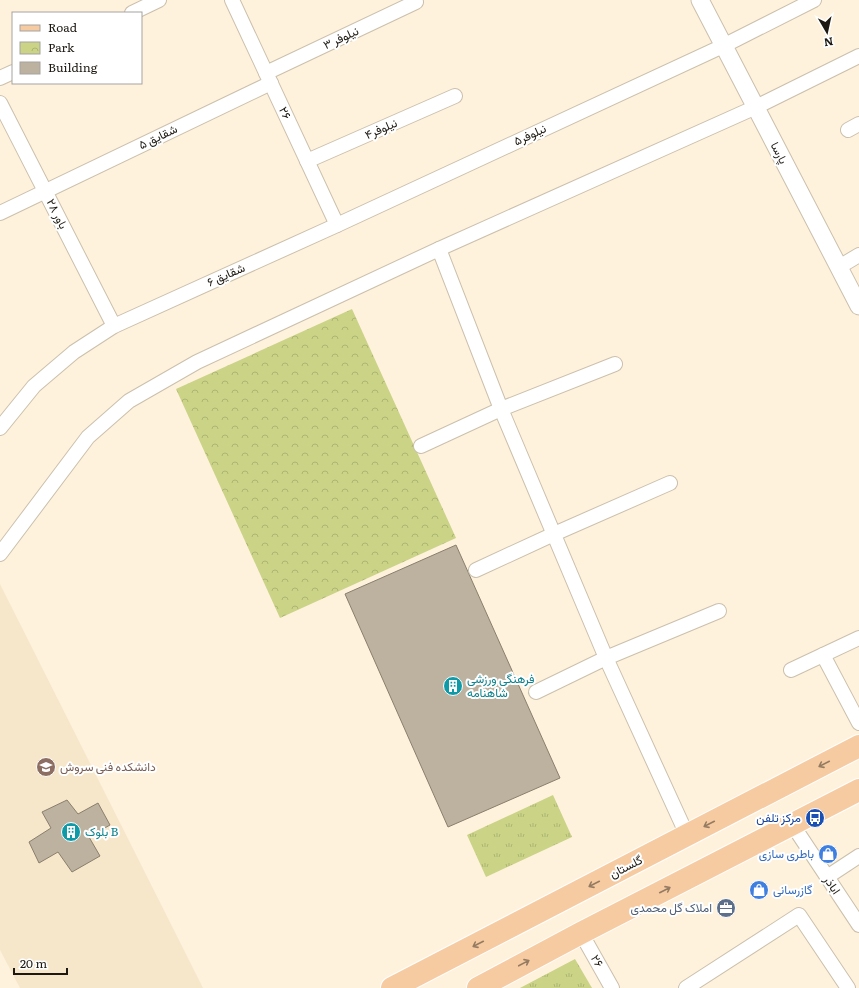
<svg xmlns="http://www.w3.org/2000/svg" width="859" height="988" font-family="Literata,Vazirmatn,serif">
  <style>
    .built { fill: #f6e7cb }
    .grass { fill: url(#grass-tufts) }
    .park { fill: url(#park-crowns) }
    .building { fill: #bdb29f; stroke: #897f6c }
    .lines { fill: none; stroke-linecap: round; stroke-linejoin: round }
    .minor-casing { stroke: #cbc0ac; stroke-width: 16 }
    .tertiary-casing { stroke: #cbc0ac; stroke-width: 19 }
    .primary-casing { stroke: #fff; stroke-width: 24 }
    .minor { stroke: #fff; stroke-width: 14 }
    .tertiary { stroke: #fff; stroke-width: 17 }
    .primary { stroke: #f7cba2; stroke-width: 22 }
    .oneway { stroke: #957b61 }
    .labels { text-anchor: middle; stroke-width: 4; stroke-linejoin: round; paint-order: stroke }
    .street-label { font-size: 12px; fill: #1d1912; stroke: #fff }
    .culture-label { font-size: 12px; fill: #0d838f; stroke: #fff; text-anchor: start }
    .education-label { font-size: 12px; fill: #785e54; stroke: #fff; text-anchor: start }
    .transit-label { font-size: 12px; fill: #164399; stroke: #fff; text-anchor: end }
    .shop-label { font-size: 12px; fill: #366cbe; stroke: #fff; text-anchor: end }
    .service-label { font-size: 12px; fill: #4e5e75; stroke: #fff; text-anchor: end }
  </style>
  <defs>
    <pattern id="grass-tufts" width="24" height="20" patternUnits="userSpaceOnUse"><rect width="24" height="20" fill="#cad386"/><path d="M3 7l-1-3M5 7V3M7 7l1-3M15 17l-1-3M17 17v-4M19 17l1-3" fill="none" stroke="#adb573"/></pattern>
    <pattern id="park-crowns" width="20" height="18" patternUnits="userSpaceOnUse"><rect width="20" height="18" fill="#cad386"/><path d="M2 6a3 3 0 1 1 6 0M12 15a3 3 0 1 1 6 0" fill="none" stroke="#adb573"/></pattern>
  </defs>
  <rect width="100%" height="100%" fill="#fef2dd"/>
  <path class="built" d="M0,584l203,404h-183l-20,-38z"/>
  <g class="grass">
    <path d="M553,795l19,42 -86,40 -19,-42z"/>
    <path d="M575,959l17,29h-72z"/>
  </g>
  <path class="park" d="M352,309l104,229 -176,80 -104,-229z"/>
  <g class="building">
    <path d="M456,545l104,233 -112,49 -103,-233z"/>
    <path d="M67,800l11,14 20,-11 12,22 -21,12 11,19 -28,16 -14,-20 -19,11 -10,-21 22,-14 -9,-16z"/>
  </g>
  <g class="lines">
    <g class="minor-casing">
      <g id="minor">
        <path d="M232,0l105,225"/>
        <path d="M132,13l27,-13"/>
        <path d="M266,73l150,-71"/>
        <path d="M0,78l13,-6"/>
        <path d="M0,103l114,223"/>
        <path d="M848,130l11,-6"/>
        <path d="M307,161l148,-65"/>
        <path d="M0,213l271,-130"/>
        <path d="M439,249l62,160 105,249 81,177"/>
        <path d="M839,267l20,-12"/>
        <path d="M0,428l34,-42 40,-34 40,-26 223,-101 386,-179 91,-46"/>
        <path d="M421,446l80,-37 114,-45"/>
        <path d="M0,554l88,-117 41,-36 68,-39 242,-113 317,-142 103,-51"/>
        <path d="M476,570l78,-36 116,-51"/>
        <path d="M823,655l36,68"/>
        <path d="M791,670l68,-32"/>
        <path d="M536,692l70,-34 113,-47"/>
        <path d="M792,824l67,101"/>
        <path d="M827,877l32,-21"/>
        <path d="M581,933l31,55"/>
        <path d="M686,988l113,-73 49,73"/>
      </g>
    </g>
    <g class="tertiary-casing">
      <path id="tertiary" d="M700,0l159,306"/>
    </g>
    <g class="primary-casing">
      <g id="primary">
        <path d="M392,988l467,-242"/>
        <path d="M478,988l103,-55 278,-143"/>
      </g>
    </g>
    <use href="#minor" class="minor"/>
    <use href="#tertiary" class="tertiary"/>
    <use href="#primary" class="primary"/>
  </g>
  <defs><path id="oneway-shaft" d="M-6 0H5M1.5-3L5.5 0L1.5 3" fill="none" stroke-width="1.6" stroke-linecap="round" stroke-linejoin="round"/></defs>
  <g class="oneway">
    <use href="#oneway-shaft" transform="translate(824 764) rotate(153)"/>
    <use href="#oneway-shaft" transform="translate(709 824) rotate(153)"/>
    <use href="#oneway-shaft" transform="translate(594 884) rotate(153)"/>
    <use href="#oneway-shaft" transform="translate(665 890) rotate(-27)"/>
    <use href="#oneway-shaft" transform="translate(478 944) rotate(153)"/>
    <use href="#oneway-shaft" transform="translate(524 963) rotate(-28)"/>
  </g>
  <defs>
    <g id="building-disc" transform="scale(1)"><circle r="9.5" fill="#0f9aa8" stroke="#fff"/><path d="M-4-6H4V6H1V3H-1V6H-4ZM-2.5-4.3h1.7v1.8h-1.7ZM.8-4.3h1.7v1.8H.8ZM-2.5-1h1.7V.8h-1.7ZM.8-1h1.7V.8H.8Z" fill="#fff"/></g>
    <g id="university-disc" transform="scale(1)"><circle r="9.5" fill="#8d6e63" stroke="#fff"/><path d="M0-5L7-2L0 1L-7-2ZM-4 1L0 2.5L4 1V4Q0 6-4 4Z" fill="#fff"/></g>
    <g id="bus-disc" transform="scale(1)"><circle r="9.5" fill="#1a4fb4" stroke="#fff"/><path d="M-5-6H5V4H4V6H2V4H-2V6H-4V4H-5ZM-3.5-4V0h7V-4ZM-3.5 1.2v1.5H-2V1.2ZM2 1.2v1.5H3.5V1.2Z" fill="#fff"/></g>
    <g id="shop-disc" transform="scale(1)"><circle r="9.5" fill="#3f7fe0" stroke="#fff"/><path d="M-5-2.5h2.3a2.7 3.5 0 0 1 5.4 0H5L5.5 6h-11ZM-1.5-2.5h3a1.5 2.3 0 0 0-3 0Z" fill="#fff"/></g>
    <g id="office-disc" transform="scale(1)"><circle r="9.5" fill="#5c6f8a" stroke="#fff"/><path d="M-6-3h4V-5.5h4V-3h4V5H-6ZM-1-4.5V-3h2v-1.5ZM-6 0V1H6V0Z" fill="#fff"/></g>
  </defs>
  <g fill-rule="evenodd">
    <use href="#building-disc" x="453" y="686"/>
    <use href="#university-disc" x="46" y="767"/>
    <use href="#bus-disc" x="815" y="818"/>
    <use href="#building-disc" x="71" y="832"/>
    <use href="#shop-disc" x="828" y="854"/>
    <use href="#shop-disc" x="759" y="890"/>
    <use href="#office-disc" x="726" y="908"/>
  </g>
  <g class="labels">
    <g class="street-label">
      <text transform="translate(341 38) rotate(-25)" y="4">نیلوفر ۳</text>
      <text transform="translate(285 113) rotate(65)" y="4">۲۶</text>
      <text transform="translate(381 129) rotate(-24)" y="4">نیلوفر۴</text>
      <text transform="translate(530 135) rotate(-25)" y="4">نیلوفر۵</text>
      <text transform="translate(158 137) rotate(-26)" y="4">شقایق ۵</text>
      <text transform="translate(779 153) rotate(63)" y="4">پارسا</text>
      <text transform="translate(57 214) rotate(63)" y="4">باور ۲۸</text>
      <text transform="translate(226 275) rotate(-24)" y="4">شقایق ۶</text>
      <text transform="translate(626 867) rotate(-27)" y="4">گلستان</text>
      <text transform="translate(832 885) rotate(56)" y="4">اباذر</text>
      <text transform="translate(597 961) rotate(60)" y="4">۲۶</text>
    </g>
    <g class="culture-label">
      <text x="467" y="683">فرهنگی ورزشی<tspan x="467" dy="14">شاهنامه</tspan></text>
      <text x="85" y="836">بلوک B</text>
    </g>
    <g class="education-label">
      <text x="60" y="771">دانشکده فنی سروش</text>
    </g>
    <g class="transit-label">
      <text x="801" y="822">مرکز تلفن</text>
    </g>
    <g class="shop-label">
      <text x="814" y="858">باطری سازی</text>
      <text x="773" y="894" text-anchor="start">گازرسانی</text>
    </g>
    <g class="service-label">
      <text x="712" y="912">املاک گل محمدی</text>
    </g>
  </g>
  <rect x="12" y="12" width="130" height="72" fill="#ffffff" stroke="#a5a3a0"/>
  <rect x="20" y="25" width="20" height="6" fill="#f7cba2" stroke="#a5a3a0"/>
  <text x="48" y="32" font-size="12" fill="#1d1912">Road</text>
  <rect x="20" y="42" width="20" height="12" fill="url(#park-crowns)" stroke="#a5a3a0"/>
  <text x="48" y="52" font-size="12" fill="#1d1912">Park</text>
  <rect x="20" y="62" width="20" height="12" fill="#bdb29f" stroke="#a5a3a0"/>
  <text x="48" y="72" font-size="12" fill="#1d1912">Building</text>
  <g transform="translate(827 32) rotate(171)" stroke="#ffffff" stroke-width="3" paint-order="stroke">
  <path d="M0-3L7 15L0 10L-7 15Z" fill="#1d1912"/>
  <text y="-6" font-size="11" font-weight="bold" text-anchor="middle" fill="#1d1912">N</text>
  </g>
  <path d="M14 968v6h53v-6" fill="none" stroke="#1d1912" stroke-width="2"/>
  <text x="20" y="968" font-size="12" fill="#1d1912" stroke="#ffffff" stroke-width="3" paint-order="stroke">20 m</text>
</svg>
